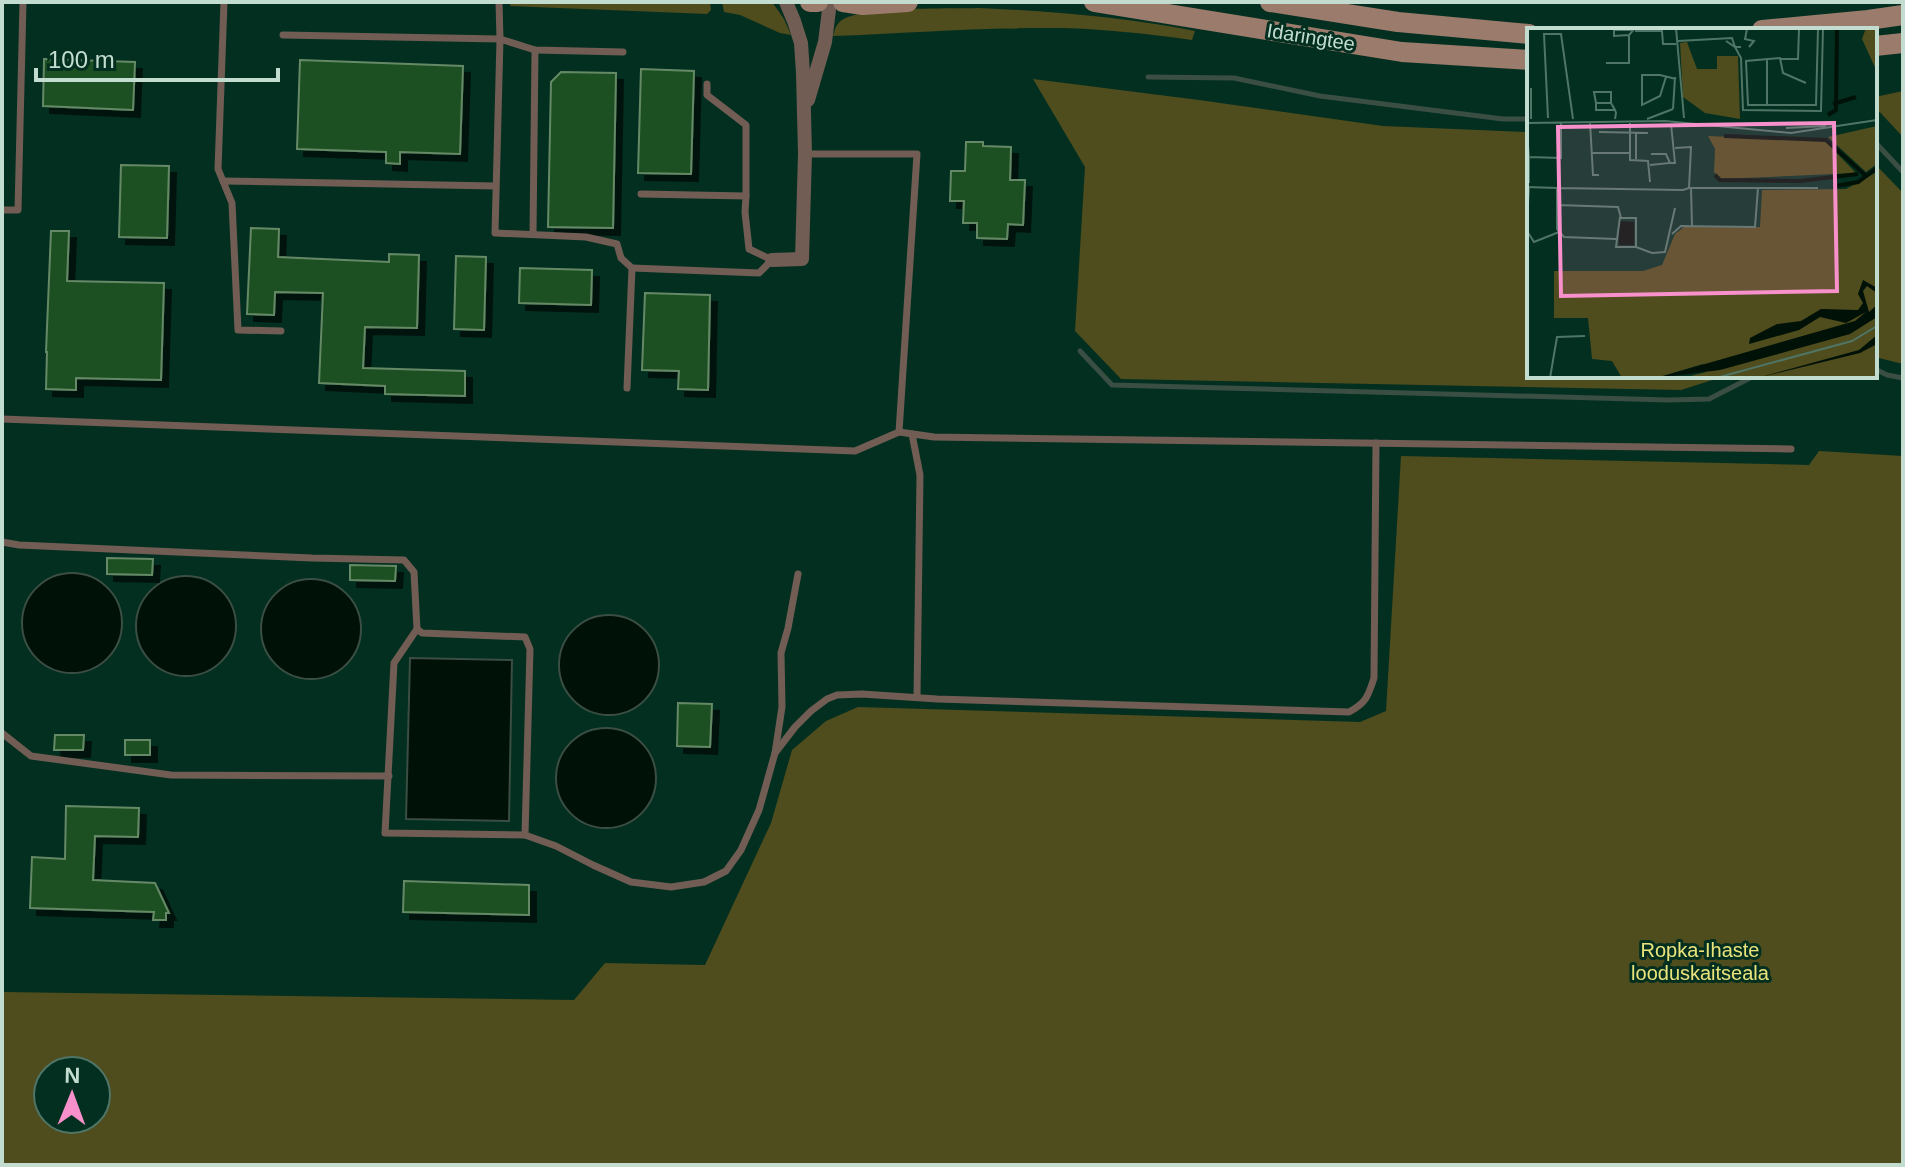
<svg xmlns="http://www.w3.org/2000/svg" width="1905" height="1167" font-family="Helvetica,sans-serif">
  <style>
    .green { fill: #4f4c1d; fill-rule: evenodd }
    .water { fill: #001108; stroke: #3a4e44; stroke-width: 2 }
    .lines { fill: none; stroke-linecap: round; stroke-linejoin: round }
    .stream { stroke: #3a4e44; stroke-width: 5 }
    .building { fill: #1b5020; stroke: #658966; stroke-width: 2; filter: url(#shadow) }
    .lane { stroke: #715d54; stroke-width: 7 }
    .street { stroke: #715d54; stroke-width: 14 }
    .secondary { stroke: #9b7b6c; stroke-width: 20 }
    .labels { text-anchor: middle; stroke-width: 6; stroke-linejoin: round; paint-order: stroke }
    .street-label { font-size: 20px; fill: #c2ddd0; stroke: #032f20 }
    .park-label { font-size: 20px; fill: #eae37c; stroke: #032f20 }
    .inset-river { fill: none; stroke: #001108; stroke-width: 4 }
    .inset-road { fill: none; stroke: #4f7566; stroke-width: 2 }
    .view { fill: #f890cc; fill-opacity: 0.15; stroke: #f890cc; stroke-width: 4 }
    .inset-edge { fill: none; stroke: #c2ddd0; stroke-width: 4 }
  </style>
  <defs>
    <filter id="shadow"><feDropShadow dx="7" dy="7" stdDeviation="0" flood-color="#0009"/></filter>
  </defs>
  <rect width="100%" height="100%" fill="#032f20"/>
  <g class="green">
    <path d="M511,2h199l1,8 -4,4 -197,-8z"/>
    <path d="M722,2h50l12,17 7,16 -11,-2 -40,-18 -16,-3z"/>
    <path d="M979,8c72,3 144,9 216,23l-3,9c-43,-6 -87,-11 -130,-12 -76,-1 -152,5 -229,8 2,-7 3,-12 9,-16 21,-14 109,-11 137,-12z"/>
    <path d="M1033,79l166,21 184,26 146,6v244h196l-44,14 -560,-11 -46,-48 10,-164z"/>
    <path d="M1903,91v46l-28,-30v-10z"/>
    <path d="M1875,164l28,29v171l-28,-7z"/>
    <path d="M1819,451l84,5v709h-1901v-173l572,8 31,-37 100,2 66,-142 21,-73 34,-29 32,-14 502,15 26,-11 15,-255 408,9zM96,1071v48h-48v-48z"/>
  </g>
  <g class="water">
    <circle cx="72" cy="623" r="50"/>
    <circle cx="186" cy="626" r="50"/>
    <circle cx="311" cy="629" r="50"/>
    <circle cx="609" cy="665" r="50"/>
    <path d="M410,658l102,2 -3,161 -103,-2z"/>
    <circle cx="606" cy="778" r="50"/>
  </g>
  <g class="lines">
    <g class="stream">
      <path d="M1148,77l86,1 86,18 183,23h26"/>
      <path d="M1875,142l28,30"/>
      <path d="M1080,351l32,34 556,15 41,-1 45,-23"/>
      <path d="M1875,369l12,6 16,3"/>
    </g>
  </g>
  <g class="building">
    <path d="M44,59l91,3 -2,48 -90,-4z"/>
    <path d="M300,60l163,6 -3,88 -60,-2v12l-14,-1v-11l-89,-3z"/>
    <path d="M641,69l53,2 -3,103 -53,-1z"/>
    <path d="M561,72l55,1 -3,155 -65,-1 3,-145z"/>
    <path d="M966,142h17v4l28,1 -1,33h15l-2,45 -15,-1 -1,15 -30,-1v-15h-14l1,-22h-14l1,-30h14z"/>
    <path d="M121,165l48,1 -2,72 -48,-1z"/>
    <path d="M251,228l28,1 -1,28 111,5v-8l30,1 -2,73 -52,-1 -2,41 102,3v25l-80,-2v-8l-66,-3 4,-90 -48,-1 -1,23 -27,-1z"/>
    <path d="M51,231h18l-2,50 97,2 -3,97 -85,-2v12l-30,-1 1,-37h-1z"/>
    <path d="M456,256l30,1 -2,73 -30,-1z"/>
    <path d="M520,268l72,2 -1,35 -72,-2z"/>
    <path d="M645,293l65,2 -2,95 -30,-1 1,-18 -37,-1z"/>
    <path d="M107,558l46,1 -1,16 -45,-1z"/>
    <path d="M350,565l46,1 -1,15 -45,-1z"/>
    <path d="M678,703l34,1 -2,43 -33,-1z"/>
    <path d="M55,735h29l-1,15h-29z"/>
    <rect x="125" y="740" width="25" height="15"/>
    <path d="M66,806l73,2 -1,29 -43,-1 -2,44 62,3 14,30h-3v7h-13l1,-8 -124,-4 2,-51 33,2z"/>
    <path d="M404,881l125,4v30l-126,-3z"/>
  </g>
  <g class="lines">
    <g class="lane">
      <path d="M224,2l-6,167 14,34 6,127 43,1"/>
      <path d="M499,2l1,37 -5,194 91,4 31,7 4,14 11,10 -5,120"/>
      <path d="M283,35l217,4 35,11 88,2"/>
      <path d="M707,84v11l39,30v71"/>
      <path d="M223,181l272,5"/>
      <path d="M2,210h16l5,-208"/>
      <path d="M533,234l2,-184"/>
      <path d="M632,268l127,5 13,-13 -23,-11 -4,-37 1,-16 -105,-2"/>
      <path d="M2,419l853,32 44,-19 18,-278h-112"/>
      <path d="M899,432l35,5 857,12"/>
      <path d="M912,434l8,41 -3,222"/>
      <path d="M2,542l17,3 293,13 92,2 10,12 3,57 -23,34 -9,170 140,2 5,-186 -5,-12 -103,-4 -5,-4"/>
      <path d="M2,733l29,23 140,19 218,1"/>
      <path d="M775,753l20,-26 16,-16 16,-12 10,-4 25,-1 75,5 412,13c18,-10 19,-16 25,-34l2,-235"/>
      <path d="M525,835l31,11 37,19 38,17 40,5 33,-5 22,-11 15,-21 18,-40 16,-57 7,-46 -1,-54 7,-25 10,-54"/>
    </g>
    <g class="street">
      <path d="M808,100l17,-58 5,-40"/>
      <path d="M772,260l30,-1 3,-105 -2,-81 -2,-30 -7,-22 -8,-19"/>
    </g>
    <g class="secondary">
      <path d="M810,2h8"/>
      <path d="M843,2l20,3 45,-3"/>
      <path d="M1094,2l308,50 127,8"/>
      <path d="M1270,2l128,20 131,12"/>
      <path d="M1762,30l106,-10 35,-5"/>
      <path d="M1875,46l28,-3"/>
    </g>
  </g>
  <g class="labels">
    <g class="street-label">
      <text transform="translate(1311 37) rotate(9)" y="7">Idaringtee</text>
    </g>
    <g class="park-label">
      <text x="1700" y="957">Ropka-Ihaste<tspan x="1700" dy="23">looduskaitseala</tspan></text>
    </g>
  </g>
  <g transform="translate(1527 28)">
    <rect width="350" height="350" fill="#032f20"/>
    <path d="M339,0h11v44l-15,-33zM160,14l10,27h20v-13h21l2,63 -35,-6 -22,-16 -3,-54zM350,98v38l-11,8 -38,-35zM181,108l117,5 31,32 -135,6 -7,-7 1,-23zM350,144v206h-194l23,-6 -3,-8 -47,14h-34l-10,-17 -20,-2 -4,-41h-34v-47h89l19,-6 13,-31 9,-7h76l2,-37 84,-1z" fill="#4f4c1d"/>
    <path d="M92,193l15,1v23h-15zM336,252l14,8v5l-10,-7 -4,5 6,21 8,-7v12l-27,17 -130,36 -64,8 199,-57 11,-9 -20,11 -26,-6 -21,13 -50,14 1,-6 27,-14 24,-3 20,-12 37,1 5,-7 -5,-9zM350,307v9l-17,9 -103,25 102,-28z" fill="#001108"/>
    <path class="inset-river" d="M306,76l23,-7M301,87l8,-5 1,-82M197,108l102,4 40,36M188,147l5,5 80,1 58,-7M309,158l22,-4 19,-14"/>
    <path class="inset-road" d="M149,0l8,90M108,3h27l1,13h13M102,7l-15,1v-6h20M151,13l54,-3 3,9 -9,-6M214,19h-6l6,11 2,52 78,1 2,-83M222,19l5,-6 -9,-2 2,-10h71l-2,76h-68l-2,-44 34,-3 3,15 23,10M254,31h17l1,-30M79,35h23v-28l6,-7M139,49l-6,19 -18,9v-30h18l16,4M4,60v31M69,75l-2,-11h17v11M240,77v-47M146,81l2,-32M88,82h-19v-7h15l4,7 1,3 -1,6M21,90l-4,-84h17l12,85M120,91l26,-10M63,94l3,53h6M0,95l138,-2 126,12 86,-13M103,95v37l18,1 2,21M259,100l40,-2M72,104l49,1M0,105l2,24 32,1v-36M109,105v26M64,125h39M143,135h5l-4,-39M123,137l20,-2 -4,-9h-15M2,155v-26M0,159l30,1v41l7,8 52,2M30,160l126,2 6,-2 2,-41 -16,1M162,160h129M164,160l1,38M30,177l61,2 3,11h15v29h-20l4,-30M0,193l2,-34M0,203l7,11 25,-10M145,206l9,-8 74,1 3,-39M109,219l16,6 13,-1 10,-44M23,350l7,-41 28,-1M189,350l136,-37 25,-15"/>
    <path class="view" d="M307,95l3,168 -276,5 -3,-169z"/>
    <rect width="350" height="350" class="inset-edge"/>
  </g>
  <rect width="1905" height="1167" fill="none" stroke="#c2ddd0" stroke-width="8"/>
  <g transform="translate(72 1095) rotate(1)"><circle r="38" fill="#032f20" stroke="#4f7566" stroke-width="2"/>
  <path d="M0-6L14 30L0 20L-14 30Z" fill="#f890cc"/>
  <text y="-12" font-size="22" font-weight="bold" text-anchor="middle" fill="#c2ddd0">N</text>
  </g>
  <path d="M36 68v12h242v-12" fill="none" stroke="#c2ddd0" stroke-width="4"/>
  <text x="48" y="68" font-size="24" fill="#c2ddd0" stroke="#032f20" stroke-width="6" paint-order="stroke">100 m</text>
</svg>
